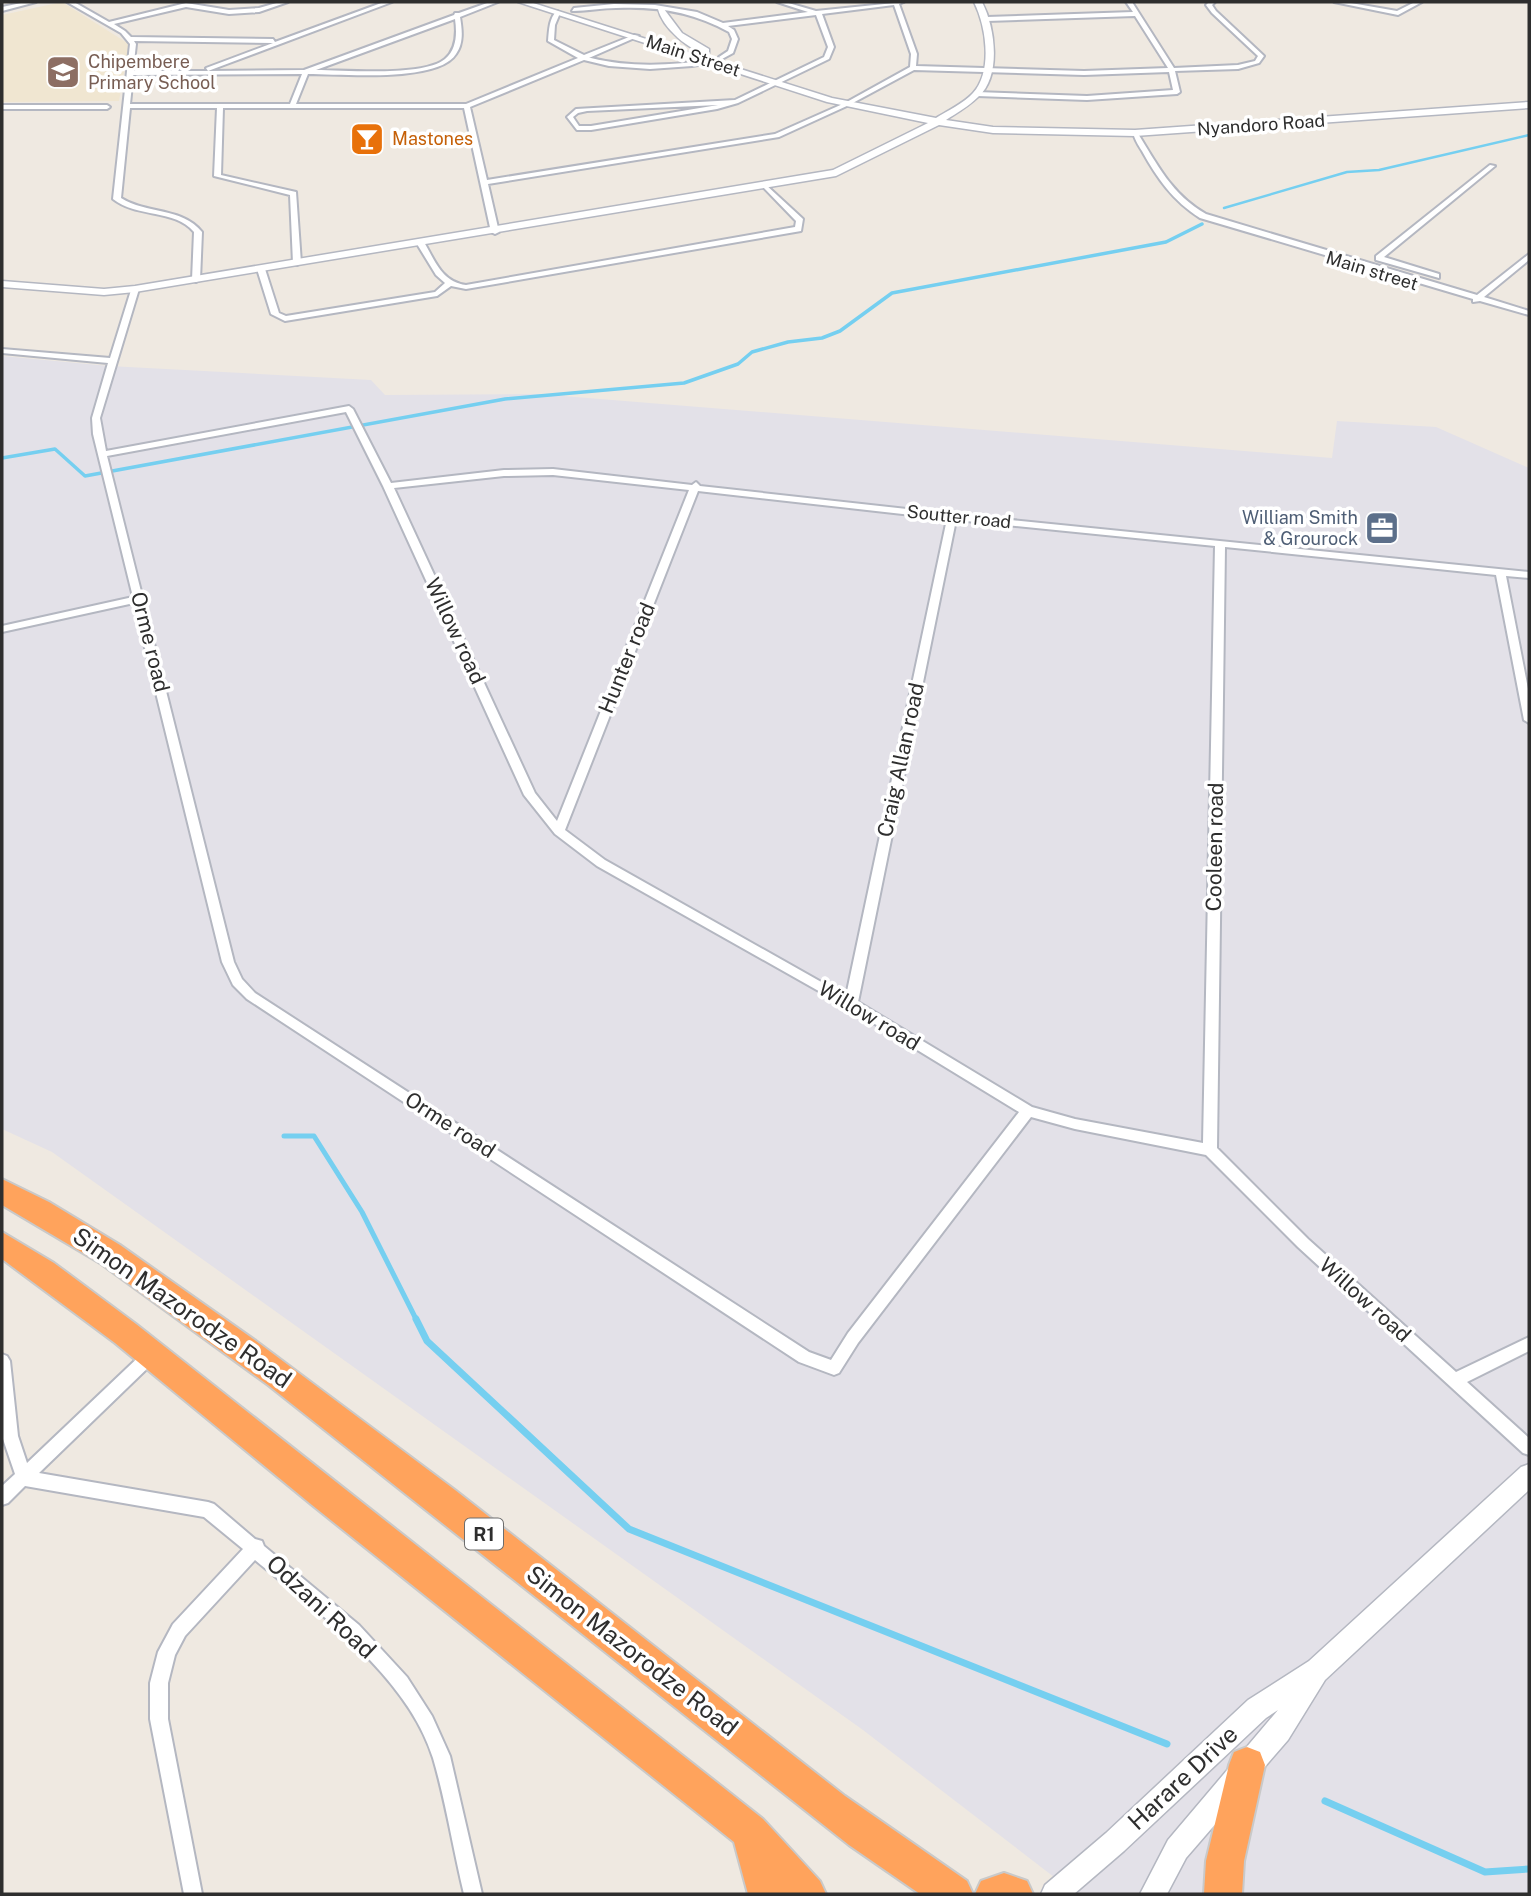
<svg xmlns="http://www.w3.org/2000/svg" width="1531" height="1896" font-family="'Public Sans',sans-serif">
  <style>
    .industrial { fill: #e3e1e8 }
    .education { fill: #f0e6d1 }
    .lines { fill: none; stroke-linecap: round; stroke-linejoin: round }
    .stream-far3 { stroke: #75cff0; stroke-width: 2.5 }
    .stream-far2 { stroke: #75cff0; stroke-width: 3.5 }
    .stream-far1 { stroke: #75cff0; stroke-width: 5 }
    .stream { stroke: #75cff0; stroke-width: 7 }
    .street-casing { stroke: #b4b7c1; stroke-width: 4 }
    .secondary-casing { stroke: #b4b7c1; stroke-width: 3 }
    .highway-casing { stroke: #c9c9c9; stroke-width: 4 }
    .street { fill: #fff; fill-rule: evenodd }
    .secondary { fill: #fff; fill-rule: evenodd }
    .highway { fill: #ffa35c; fill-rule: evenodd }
    .labels { text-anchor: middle; stroke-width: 7; stroke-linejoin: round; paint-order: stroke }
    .far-street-label { font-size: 18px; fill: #2e2e2e; stroke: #fff }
    .far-education-label { font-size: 18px; fill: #785e54; stroke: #fff; text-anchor: start }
    .far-food-label { font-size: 18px; fill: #c56008; stroke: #fff; text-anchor: start }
    .far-service-label { font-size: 18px; fill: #4e5e75; stroke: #fff; text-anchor: end }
    .shield { fill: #fff; stroke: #6d6d6d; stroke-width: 2 }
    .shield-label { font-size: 19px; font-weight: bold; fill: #2e2e2e }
    .street-label { font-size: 21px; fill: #2e2e2e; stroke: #fff }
    .near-street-label { font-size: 24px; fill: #2e2e2e; stroke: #fff }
  </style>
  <rect width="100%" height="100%" fill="#efe9e1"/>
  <path class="industrial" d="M2,356l107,10 262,14 14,15 153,-1 794,64 5,-37 99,6 93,41v1426h-453l-213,-164 -811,-578 -50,-23z"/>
  <path class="education" d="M62,2l67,42 -10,57 -117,1v-87z"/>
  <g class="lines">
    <path class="stream-far3" d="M1224,208l123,-36 32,-2 150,-35"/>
    <path class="stream-far2" d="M2,458l53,-9 30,27 420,-77 179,-16 54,-19 14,-12 36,-10 34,-4 18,-7 52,-38 274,-51 36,-18"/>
    <path class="stream-far1" d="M284,1136h30l48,76 55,109"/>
    <g class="stream">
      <path d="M416,1319l11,22 202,188 538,215"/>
      <path d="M1325,1801l160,71 44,-3"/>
    </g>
    <g class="street-casing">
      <g id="street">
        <path d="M26,2h10l-34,9v-4z"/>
        <path d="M67,2h7l35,20 77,-19 43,7 30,-2 21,-6h8l-29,10 -30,2 -43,-7 -72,17 11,7 6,6 142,2 2,3 109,-40h8l-184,69 96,-1 150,-55 1,-2h4l31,-11h8l-38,15c2,12 4,26 -4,37 -18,29 -115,20 -148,20l-12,30h170l112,-46 -30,-17c1,-11 1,-23 9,-30l3,2 -5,12 -1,15 30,15 50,-20 5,1 -50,22h2c41,10 80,7 122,2l3,2 -24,4 -42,3 -41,-3 -25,-6 -114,47 17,73 288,-46 70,-31 65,-36 1,-13 -17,-49 -72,9 12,33 -5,12 -91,44 -21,6 -126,21h-14l-10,-13 9,-8 159,-9 89,-43 4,-10 -12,-32 -88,11 6,4 4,9 -5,14 -11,6 -3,-2 9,-6 4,-12 -3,-7c-35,-20 -72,-26 -113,-24 -14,0 -29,3 -44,3l2,-3 40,-4 41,1 42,7 26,11 85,-11 -31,-10h8l31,9 88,-9 -5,2 18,50 -1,12 168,5 84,-3 -33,-52 -148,5 -3,-2 3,-2 146,-5 -7,-10h6l42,66 64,-3 17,-4 3,-5 -46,-43 -6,-8 3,-3h6l-3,3 4,6 48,45 -5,7 -21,6 -63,2 5,21 -3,2 -90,6 -110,-4 -3,-2 3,-2 110,4 86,-6 -4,-18 -85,3 -170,-5 -65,35 -70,32 -291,47 11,48 -4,2 -4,-2 -27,-124h-241l-2,67 75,17 5,71 -4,2 -4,-2 -3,-68 -76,-19 3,-68h-87l-9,90c25,16 61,9 81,34l-2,48 -4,2 -4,-2 2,-48c-19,-23 -57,-14 -81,-33l17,-155 -9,-11zM455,19c2,14 2,30 -10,40 -22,18 -99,11 -129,11zM134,41l139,2 -67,25 2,3h-75l3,-27zM302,74l-12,30h-160l3,-29zM718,105l-127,21h-12l-6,-9 5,-4 9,-2z"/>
        <path d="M1334,2h11l52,9 18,-9h7l-24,13z"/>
        <path d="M2,105h105l3,2 -3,2h-105z"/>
        <path d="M1133,132h4c20,32 35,63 69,82l271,81 52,-41v6l-45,37 45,14v4l-49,-14 -7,1v-3l-273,-81c-27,-17 -43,-40 -58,-67 -4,-6 -8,-13 -9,-19z"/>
        <path d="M1490,165l5,1 -111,91 55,17v4l-63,-18v-4z"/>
        <path d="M765,184l38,35 -2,12 -335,58 -15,-3 -14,10 -152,25 -14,-7 -14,-45 4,-2 4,2 14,44 7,3 149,-24 10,-9 -9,-8 -19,-31 4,-2h3c11,19 18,40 42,43l329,-58 1,-6 -33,-34v-2z"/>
        <path d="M132,287l7,2 -39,129 6,33 243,-45 4,3 38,74 113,-13 49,-1 139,16 4,-3 4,4 252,28 577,58v6l-23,-2 23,118v29l-5,-3 -28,-145 -271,-28 -8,601 91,91 148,133 73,-35v14l-62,31 62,56v17l-6,-2 -225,-206 -92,-92 -131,-26 -44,-12 -173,226 -19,30 -5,2 -35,-13 -552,-363 -14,-14 -11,-23 -88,-359 -132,29v-6l131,-29 -40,-163 -1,-16 16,-55 -106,-10v-4l108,9zM346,412l37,74 141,309 31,39 42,32 250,141 172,105 -171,221 -17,27 -22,-8 -554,-359 -13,-14 -8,-17 -127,-506zM553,475l136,15 -132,331 -22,-28 -141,-305 110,-12zM698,491l249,28 -101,477 -241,-136 -40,-30zM956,520l259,26 -12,597 -128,-24 -43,-12 -174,-105z"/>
        <path d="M151,1348l5,2 3,5 -3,5 -117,113 169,29 6,2 41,35 7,2 2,5 95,79 48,52 25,39 18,40 32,138h-18c-11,-45 -18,-92 -31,-136 -25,-81 -115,-146 -178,-198l-70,76 -10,19 -7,28v36l34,175h-18l-34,-175v-36l8,-31 15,-28 70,-75 -39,-32 -179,-31 -17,17 -6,2v-19l13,-12 -13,-38v-82l5,2 3,5 8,75 9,27 119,-113z"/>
      </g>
    </g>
    <g class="secondary-casing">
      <g id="secondary">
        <path d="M518,2h12l302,96 104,20c11,-7 28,-15 37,-25 20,-22 13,-67 1,-91h8c13,25 20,74 -4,95 -9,9 -21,16 -32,23l47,7 142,3 394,-28v6l-394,28 -142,-3 -54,-8 -103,51 -701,116 -31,3 -102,-8v-6l102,8 31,-3 698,-116 95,-47 -101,-21z"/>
        <path d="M658,9h6l18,24 27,16v4c-19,0 -47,-26 -51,-44z"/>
        <path d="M1529,1464v26l-204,190 -37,60 -102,118 -19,36h-27l28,-54 110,-130 -12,8 -142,133 -50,43h-33l4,-9 61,-52 142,-133 61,-39 212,-194z"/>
      </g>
    </g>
    <g class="highway-casing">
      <g id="highway">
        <path d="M2,1179l47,23 71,43 136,96 199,149 390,306 122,85 6,13h-53l-71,-49 -581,-460 -168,-122 -98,-58z"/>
        <path d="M2,1232l52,31 82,61 627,495 57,62 6,13h-78l-14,-52 -422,-337 -197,-162 -113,-84z"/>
        <path d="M1247,1747l13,5 5,13 -21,96 -2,33h-38l2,-33 23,-96 5,-13z"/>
        <path d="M1004,1873l23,8 6,13h-58l6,-13z"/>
      </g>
    </g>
    <use href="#street" class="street"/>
    <use href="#secondary" class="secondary"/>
    <use href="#highway" class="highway"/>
  </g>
  <defs>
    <g id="school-square" transform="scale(1.75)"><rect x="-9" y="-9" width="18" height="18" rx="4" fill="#8d6e63" stroke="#fff"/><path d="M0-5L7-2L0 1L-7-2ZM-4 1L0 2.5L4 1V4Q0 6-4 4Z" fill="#fff"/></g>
    <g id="bar-square" transform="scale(1.75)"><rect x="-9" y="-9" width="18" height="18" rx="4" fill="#e8710a" stroke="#fff"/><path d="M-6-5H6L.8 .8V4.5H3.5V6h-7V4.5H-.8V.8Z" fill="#fff"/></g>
    <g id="office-square" transform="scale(1.75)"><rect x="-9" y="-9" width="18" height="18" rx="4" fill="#5c6f8a" stroke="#fff"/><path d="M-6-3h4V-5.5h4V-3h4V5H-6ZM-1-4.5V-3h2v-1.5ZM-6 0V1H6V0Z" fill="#fff"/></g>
  </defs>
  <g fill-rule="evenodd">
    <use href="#school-square" x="63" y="72"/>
    <use href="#bar-square" x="367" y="139"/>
    <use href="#office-square" x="1382" y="528"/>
  </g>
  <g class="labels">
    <g class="far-street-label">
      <text transform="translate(693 56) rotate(18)" y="6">Main Street</text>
      <text transform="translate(1261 125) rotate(-4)" y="6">Nyandoro Road</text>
      <text transform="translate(1372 271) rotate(17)" y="6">Main street</text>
      <text transform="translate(959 517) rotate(6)" y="6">Soutter road</text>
    </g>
    <g class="far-education-label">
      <text x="88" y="68">Chipembere<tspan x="88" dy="21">Primary School</tspan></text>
    </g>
    <g class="far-food-label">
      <text x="392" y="145">Mastones</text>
    </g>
    <g class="far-service-label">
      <text x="1358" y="524">William Smith<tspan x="1358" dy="21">&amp; Grourock</tspan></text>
    </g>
    <rect class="shield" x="465" y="1518.5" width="38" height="31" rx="5"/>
    <g class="shield-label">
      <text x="484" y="1541">R1</text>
    </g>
    <g class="street-label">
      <text transform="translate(455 631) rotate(65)" y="7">Willow road</text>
      <text transform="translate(150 642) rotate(76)" y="7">Orme road</text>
      <text transform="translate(627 658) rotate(-68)" y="7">Hunter road</text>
      <text transform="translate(901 760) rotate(-78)" y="7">Craig Allan road</text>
      <text transform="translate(1215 847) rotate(-89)" y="7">Cooleen road</text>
      <text transform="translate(869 1016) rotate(31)" y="7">Willow road</text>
      <text transform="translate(450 1125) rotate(33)" y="7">Orme road</text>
      <text transform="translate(1365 1300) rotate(42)" y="7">Willow road</text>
    </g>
    <g class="near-street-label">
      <text transform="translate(182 1308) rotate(35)" y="8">Simon Mazorodze Road</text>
      <text transform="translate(321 1607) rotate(43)" y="8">Odzani Road</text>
      <text transform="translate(632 1651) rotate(38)" y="8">Simon Mazorodze Road</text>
      <text transform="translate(1183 1778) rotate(-43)" y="8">Harare Drive</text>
    </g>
  </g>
  <rect width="1531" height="1896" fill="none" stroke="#2e2e2e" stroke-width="7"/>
</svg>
